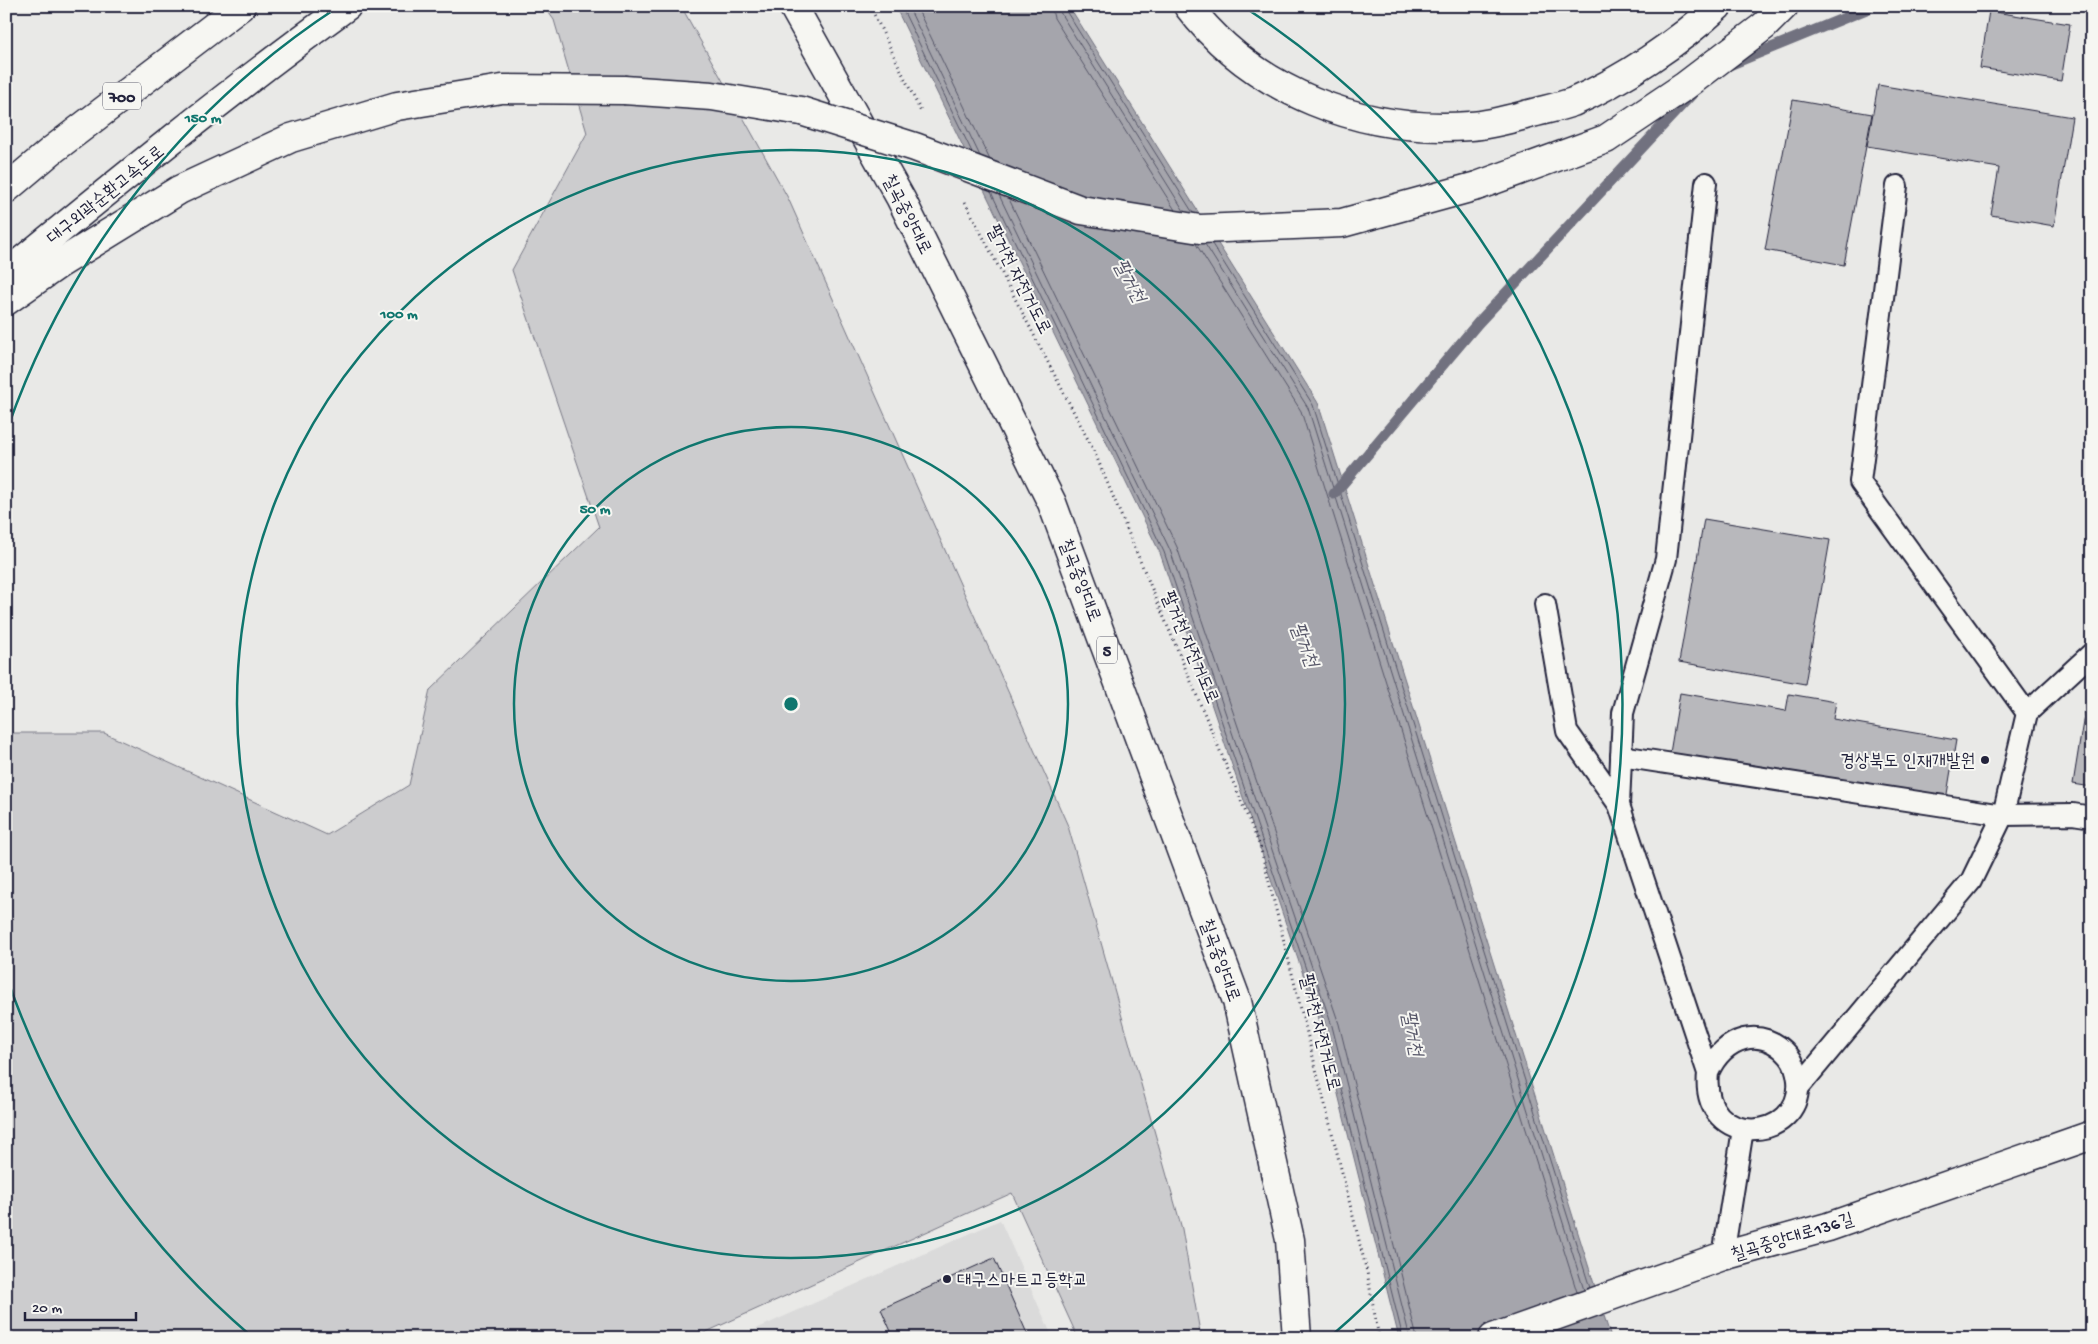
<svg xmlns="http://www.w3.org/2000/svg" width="2098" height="1344" font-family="'Gochi Hand','Poor Story',sans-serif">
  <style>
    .built { fill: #dadada }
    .green { fill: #ccccce; stroke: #777784 }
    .water { fill: #a5a5ac; stroke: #71717f }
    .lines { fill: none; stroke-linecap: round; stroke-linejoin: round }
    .shore { stroke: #565668; stroke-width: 1 }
    .stream { stroke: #71717f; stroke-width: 11 }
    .building { fill: #b8b8bc; stroke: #22223b }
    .service-casing { stroke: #22223b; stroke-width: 24 }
    .minor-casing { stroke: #22223b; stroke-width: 31 }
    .primary-casing { stroke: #22223b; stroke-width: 31 }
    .motorway-casing { stroke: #22223b; stroke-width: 31 }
    .path { stroke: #22223b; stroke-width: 3; stroke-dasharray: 1 4; stroke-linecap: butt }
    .service { stroke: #f6f6f2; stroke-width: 20 }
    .minor { stroke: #f6f6f2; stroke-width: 28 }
    .primary { stroke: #f6f6f2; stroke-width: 28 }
    .motorway { stroke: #f6f6f2; stroke-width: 28 }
    .motorway-bridge-casing { stroke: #22223b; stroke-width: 31; stroke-linecap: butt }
    .motorway-bridge { stroke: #f6f6f2; stroke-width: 28 }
    .ring { fill: none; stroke: #0f766e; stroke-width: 2.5 }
    .poi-dot { fill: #22223b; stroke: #f6f6f2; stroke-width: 2 }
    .labels { text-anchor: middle; stroke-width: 4; stroke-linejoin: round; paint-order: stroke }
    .shield { fill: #f6f6f2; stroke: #626272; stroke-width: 1 }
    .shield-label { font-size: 16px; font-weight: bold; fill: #22223b }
    .street-label { font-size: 18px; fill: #22223b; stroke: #f6f6f2 }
    .poi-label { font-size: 18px; fill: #22223b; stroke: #f6f6f2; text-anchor: end }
    .water-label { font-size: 19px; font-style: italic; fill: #565668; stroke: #f6f6f2 }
    .centre { fill: #0f766e; stroke: #f6f6f2; stroke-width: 2.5 }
    .ring-label { font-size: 15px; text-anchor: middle; font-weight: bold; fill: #0f766e; stroke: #f6f6f2; stroke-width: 4; stroke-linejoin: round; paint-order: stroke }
  </style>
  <rect width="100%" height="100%" fill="#e9e9e7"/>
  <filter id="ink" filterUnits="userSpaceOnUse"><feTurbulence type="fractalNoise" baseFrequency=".02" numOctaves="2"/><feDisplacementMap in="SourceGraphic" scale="10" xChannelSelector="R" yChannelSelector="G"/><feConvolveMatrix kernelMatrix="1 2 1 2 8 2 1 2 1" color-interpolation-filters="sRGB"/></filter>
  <g filter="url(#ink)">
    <path class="built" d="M1000,1220l53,118h-317z"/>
    <path class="green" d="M544,6h137l107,192 280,628 114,403 19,109h-123l-66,-145 -319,145h-687v-605h98l223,102 82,-50 21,-95 169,-163 -87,-257 75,-137 -33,-113z"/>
    <path class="water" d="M895,6h174l249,397 293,935h-212l-77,-308 -162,-477z"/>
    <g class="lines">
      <g class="shore">
        <path d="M901,6l71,146"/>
        <path d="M908,6l72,150"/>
        <path d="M916,6l74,154"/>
        <path d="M1051,6l3,12 121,192"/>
        <path d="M1059,6l2,8 123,197"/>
        <path d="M1065,6l1,5 127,202"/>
        <path d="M991,192l173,360 162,476 77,310"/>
        <path d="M999,195l171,355 162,476 78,312"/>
        <path d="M1009,199l168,348 162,477 78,314"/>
        <path d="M1196,244l105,167 276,881"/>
        <path d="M1205,244l103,164 276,882"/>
        <path d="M1212,244l101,161 277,883"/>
      </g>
      <g class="stream">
        <path d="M1727,66l147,-60"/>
        <path d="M1334,494l144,-171 214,-229"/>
      </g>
    </g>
    <g class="building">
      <path d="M1989,11l81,13 -9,57 -81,-13z"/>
      <path d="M1878,85l194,32 -18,109 -63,-11 8,-47 -132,-22z"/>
      <path d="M1793,100l79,14 -28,151 -79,-15z"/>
      <path d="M1704,519l126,21 -25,144 -126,-22z"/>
      <path d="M2089,684l3,1v102l-19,-3z"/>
      <path d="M1680,693l106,18 3,-17 47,8 -3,17 123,21 -10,60 -276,-47z"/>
      <path d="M994,1258l35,80h-135l-13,-29z"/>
    </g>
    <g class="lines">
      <g class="service-casing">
        <g id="service">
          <path d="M1897,186l-37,296 167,231"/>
          <path d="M1545,604l22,127 52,74 89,268c-8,78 96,70 90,7 -1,-8 -3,-17 -9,-24 -27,-32 -66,-19 -81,17"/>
          <path d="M1621,756l382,59 70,-1 19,3"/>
          <path d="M1619,805l4,-92 43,-154 40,-376"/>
          <path d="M1799,1087l172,-206 32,-66 24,-102 65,-60"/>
          <path d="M1723,1256l20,-127"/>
        </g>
      </g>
      <g class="minor-casing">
        <path id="minor" d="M1493,1338l230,-82 105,-29 264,-92"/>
      </g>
      <g class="primary-casing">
        <path id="primary" d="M793,6l108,193 151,304 185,498 53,239 7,98"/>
      </g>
      <g class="motorway-casing">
        <g id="motorway">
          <path d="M1188,6c66,86 175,128 282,120 19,-1 40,-7 59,-12 14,-4 30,-7 44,-12 50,-22 105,-59 145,-96"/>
          <path d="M1477,186l129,-47 79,-53 79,-60 20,-20"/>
          <path d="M6,189l45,-38 190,-145"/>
          <path d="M6,274c112,-92 224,-183 341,-268"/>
          <path d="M6,301l53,-37 120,-74 112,-52 106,-32 105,-17 122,1"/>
        </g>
      </g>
      <g class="path">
        <path d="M870,6l52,108"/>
        <path d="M965,202l129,249 166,395 107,426 12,66"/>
      </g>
      <use href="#service" class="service"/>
      <use href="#minor" class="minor"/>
      <use href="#primary" class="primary"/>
      <use href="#motorway" class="motorway"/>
      <g class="motorway-bridge-casing">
        <path id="motorway-bridge" d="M624,90l88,6 89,15 114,36 166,63 119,19 142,-6 135,-37"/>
      </g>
      <use href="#motorway-bridge" class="motorway-bridge"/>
    </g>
  </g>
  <g class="ring">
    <circle cx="791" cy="704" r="277"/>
    <circle cx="791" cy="704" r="554"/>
    <path d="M251 1336A831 831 0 0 1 8 981M8 427A831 831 0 0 1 338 7M1244 7A831 831 0 0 1 1331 1336"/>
  </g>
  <g class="poi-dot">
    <circle cx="1985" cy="760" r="5"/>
    <circle cx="947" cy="1279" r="5"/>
  </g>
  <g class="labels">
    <g class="shield">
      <rect x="103" y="82.5" width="38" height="27" rx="4"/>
      <rect x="1097" y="636.5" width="20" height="27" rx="4"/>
    </g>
    <g class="shield-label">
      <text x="122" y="102">700</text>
      <text x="1107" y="656">5</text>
    </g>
    <g class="street-label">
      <text transform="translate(105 194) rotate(-39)" y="6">대구외곽순환고속도로</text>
      <text transform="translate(908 214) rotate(63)" y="6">칠곡중앙대로</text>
      <text transform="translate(1020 279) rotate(63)" y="6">팔거천 자전거도로</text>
      <text transform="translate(1081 580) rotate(69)" y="6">칠곡중앙대로</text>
      <text transform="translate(1191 647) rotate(67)" y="6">팔거천 자전거도로</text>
      <text transform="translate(1221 960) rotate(70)" y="6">칠곡중앙대로</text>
      <text transform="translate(1321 1032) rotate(76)" y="6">팔거천 자전거도로</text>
      <text transform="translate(1792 1236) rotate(-17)" y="6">칠곡중앙대로136길</text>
    </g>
    <g class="poi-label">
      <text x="1975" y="766">경상북도 인재개발원</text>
      <text x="957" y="1285" text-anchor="start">대구스마트고등학교</text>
    </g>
    <g class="water-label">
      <text transform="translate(1131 280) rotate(62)" y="7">팔거천</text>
      <text transform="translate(1306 644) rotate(69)" y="7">팔거천</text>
      <text transform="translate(1414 1033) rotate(79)" y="7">팔거천</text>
    </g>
  </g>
  <circle cx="791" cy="704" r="8" class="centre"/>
  <g class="ring-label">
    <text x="203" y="122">150 m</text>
    <text x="399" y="318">100 m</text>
    <text x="595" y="513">50 m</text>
  </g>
  <rect width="2098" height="1344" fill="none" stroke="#f6f6f2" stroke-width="25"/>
  <rect x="12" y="12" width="2073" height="1319" fill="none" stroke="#22223b" stroke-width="2" filter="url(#ink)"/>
  <path d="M25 1312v8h111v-8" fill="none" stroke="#22223b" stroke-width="2.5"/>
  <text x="32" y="1312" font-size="15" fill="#22223b" stroke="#f6f6f2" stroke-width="4" paint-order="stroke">20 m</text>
</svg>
